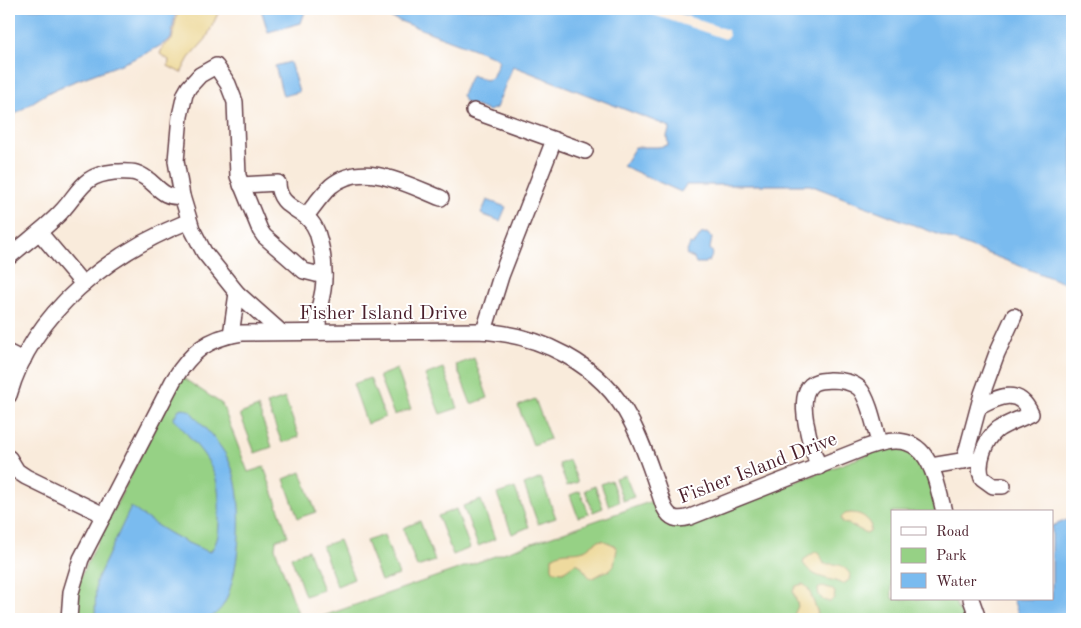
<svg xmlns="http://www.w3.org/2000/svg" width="1081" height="628" font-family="'Old Standard TT',serif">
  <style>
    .green { fill: #96d185; stroke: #707858 }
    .sand { fill: #eeda9e; stroke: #9c7c64 }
    .water { fill: #7abbef; stroke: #626d8d }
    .pier { fill: #f9ebdb }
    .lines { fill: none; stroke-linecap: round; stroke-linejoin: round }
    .minor-casing { stroke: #643e45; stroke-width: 18 }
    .minor { stroke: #fff; stroke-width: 15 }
    .labels { text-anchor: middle; stroke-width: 4; stroke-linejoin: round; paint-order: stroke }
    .street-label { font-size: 20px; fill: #4a1f2b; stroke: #fff }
  </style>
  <rect width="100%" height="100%" fill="#fff"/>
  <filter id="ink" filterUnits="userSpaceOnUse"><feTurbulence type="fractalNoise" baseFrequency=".02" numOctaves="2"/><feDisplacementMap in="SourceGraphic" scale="10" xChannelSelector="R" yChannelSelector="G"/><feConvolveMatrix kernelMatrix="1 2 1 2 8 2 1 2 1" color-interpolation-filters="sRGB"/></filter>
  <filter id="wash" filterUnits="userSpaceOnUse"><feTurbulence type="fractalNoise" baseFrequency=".0096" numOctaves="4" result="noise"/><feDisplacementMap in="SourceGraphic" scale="20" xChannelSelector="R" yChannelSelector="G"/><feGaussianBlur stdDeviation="1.12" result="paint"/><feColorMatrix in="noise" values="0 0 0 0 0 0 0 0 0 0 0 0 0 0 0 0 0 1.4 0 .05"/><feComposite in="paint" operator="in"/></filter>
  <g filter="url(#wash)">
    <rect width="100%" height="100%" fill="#f9ebdb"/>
    <g class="green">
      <path d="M474,358l14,40 -17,6 -15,-39z"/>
      <path d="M443,368l15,40 -18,6 -15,-39z"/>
      <path d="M397,369l14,40 -17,6 -15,-39z"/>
      <path d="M180,376l42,28 26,68 16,-5 24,69 -12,4 -1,8 25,71h-227l6,-39z"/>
      <path d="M370,378l15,39 -18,7 -14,-40z"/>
      <path d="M285,398l14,39 -17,6 -15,-39z"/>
      <path d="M535,399l15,40 -17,6 -15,-39z"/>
      <path d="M258,407l14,40 -17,6 -15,-39z"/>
      <path d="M893,445l22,9 12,15 11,43h-46v87h62l4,12 10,-2 4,10h-657l340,-119 8,20 6,6h10z"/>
      <path d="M569,460l9,22 -11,4 -8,-22z"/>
      <path d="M301,472l15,40 -18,6 -14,-39z"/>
      <path d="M625,475l9,22 -11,4 -8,-23z"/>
      <path d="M541,478l15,40 -18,6 -14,-39z"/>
      <path d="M611,480l8,22 -10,4 -8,-22z"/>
      <path d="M595,486l8,22 -10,4 -8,-22z"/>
      <path d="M515,488l14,39 -17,7 -15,-40z"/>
      <path d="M580,491l9,23 -11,3 -8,-22z"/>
      <path d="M481,500l14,39 -17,7 -15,-40z"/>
      <path d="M456,509l14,39 -17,7 -15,-39z"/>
      <path d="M420,521l15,40 -18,6 -14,-39z"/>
      <path d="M384,535l15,40 -18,6 -15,-40z"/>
      <path d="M339,540l15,39 -17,7 -15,-40z"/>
      <path d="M308,550l15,40 -18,6 -14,-39z"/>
    </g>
    <g class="sand">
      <path d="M178,9h42l-14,30 -17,19 -8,15 -13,-7 1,-6 -9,-6 3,-8 9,-6z"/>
      <path d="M850,513c10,0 15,3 21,11l-1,7 -4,2 -17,-9 -6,-1 -2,-5 4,-4z"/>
      <path d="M602,540l12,5 3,4 -3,16 -5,6c-7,0 -12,7 -19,7l-10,-13 -4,-2 -13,9 -9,-1 -2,-3v-11c12,-8 20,-3 32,-7 7,-3 10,-9 18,-10z"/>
      <path d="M815,552h4l5,12c12,0 18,-1 26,10l-1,6 -6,4c-18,-8 -28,-4 -40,-21l2,-4z"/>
      <path d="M803,584l5,4 10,25 -7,6h-12l-5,-4 4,-9 -5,-15 3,-5z"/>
      <path d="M823,586l8,3 4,3 -1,6 -4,4 -7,-2 -4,-5 -1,-6z"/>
    </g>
    <g class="water">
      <path d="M9,9h167l-5,30c-34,23 -76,33 -113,49 -17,7 -34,21 -49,30z"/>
      <path d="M261,9h45l-5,14 -33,9z"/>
      <path d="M368,9h704v277l-262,-101h-124l-5,7 -58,-26 12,-19h23l10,-2 -1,-9 3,-9 -157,-61 -17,42 -7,3 -24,-9 -3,-7 9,-20 15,5 6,-2 7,-17 -4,-4z"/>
      <path d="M290,62l9,30 -16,4 -8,-30z"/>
      <path d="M487,200l19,7 -6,14 -19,-7z"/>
      <path d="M707,233l5,5 -2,11 3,4 -4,9 -3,-1 -1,2h-9l-3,-5 -7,-4 4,-10 3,1 1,-3 1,1 6,-9z"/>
      <path d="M183,408l7,3c11,13 31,33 38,48 18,34 13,109 -3,143 -4,8 -10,12 -16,17h-114l1,-38 35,-74c25,19 50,35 79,45 9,-10 9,-23 9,-36 1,-36 -4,-50 -28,-77 -6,-7 -11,-15 -18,-20l6,-10z"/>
      <path d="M1072,518v101h-52l-7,-20h39v-73z"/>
    </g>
    <path class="pier" d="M649,9h17l62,21 1,6 -4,3 -74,-25z"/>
  </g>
  <g filter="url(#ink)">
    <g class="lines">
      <g class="minor-casing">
        <g id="minor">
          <path d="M474,111l111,40"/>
          <path d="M241,185l37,-2c1,29 29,23 39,49 6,19 9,38 6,58 -3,18 -7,22 -4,42"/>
          <path d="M306,216c8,-10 16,-22 25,-30 32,-27 77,-1 110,12"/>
          <path d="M39,232l44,52"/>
          <path d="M9,257c17,-15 37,-29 52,-45 19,-20 21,-37 53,-40 7,0 15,-1 22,1 20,6 23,27 46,23"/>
          <path d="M484,331l17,-55 53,-136"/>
          <path d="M281,332l-44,-39 -33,-41 -12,-23 -10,-33 -6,-35 4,-45 5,-22 4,-7 11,-12 16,-9 12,18 7,18 3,74 22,54 4,6 40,35 20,5"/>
          <path d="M231,335l6,-42"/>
          <path d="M9,353l14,7"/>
          <path d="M9,395c24,-84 102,-143 180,-174"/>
          <path d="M979,407c21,-11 40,-20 52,7 -11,5 -24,9 -34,16 -12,10 -21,33 -15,48l11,8h10"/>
          <path d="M9,458l8,13 9,6 78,38"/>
          <path d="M964,461l18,-67 15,-41 17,-37"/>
          <path d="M931,466l42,-7"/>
          <path d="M819,467c-7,-17 -24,-68 -8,-82 5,-5 13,-4 19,-5 10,0 21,1 29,8 10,10 16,41 20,55"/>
          <path d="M971,599l7,20"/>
          <path d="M69,619l2,-27 10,-33 92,-178c18,-29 34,-43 69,-48l234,-2c62,2 125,32 155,90 14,26 23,57 33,86 6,12 13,14 26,10l177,-70c58,-22 66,19 77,65"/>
        </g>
      </g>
      <use href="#minor" class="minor"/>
    </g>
  </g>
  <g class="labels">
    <g class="street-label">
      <text x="383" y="319">Fisher Island Drive</text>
      <text transform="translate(757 467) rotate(-21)" y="7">Fisher Island Drive</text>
    </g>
  </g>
  <rect width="1081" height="628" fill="none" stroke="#fff" stroke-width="30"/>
  <rect x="891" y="510" width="162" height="90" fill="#ffffff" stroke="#b7a5aa"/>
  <rect x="901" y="527" width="25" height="8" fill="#ffffff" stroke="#b7a5aa"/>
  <text x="936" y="536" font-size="15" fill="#4a1f2b">Road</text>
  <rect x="901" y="548" width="25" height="15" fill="#96d185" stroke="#b7a5aa"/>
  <text x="936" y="560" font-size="15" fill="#4a1f2b">Park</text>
  <rect x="901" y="573" width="25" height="15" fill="#7abbef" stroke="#b7a5aa"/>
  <text x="936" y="586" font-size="15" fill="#4a1f2b">Water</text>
</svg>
